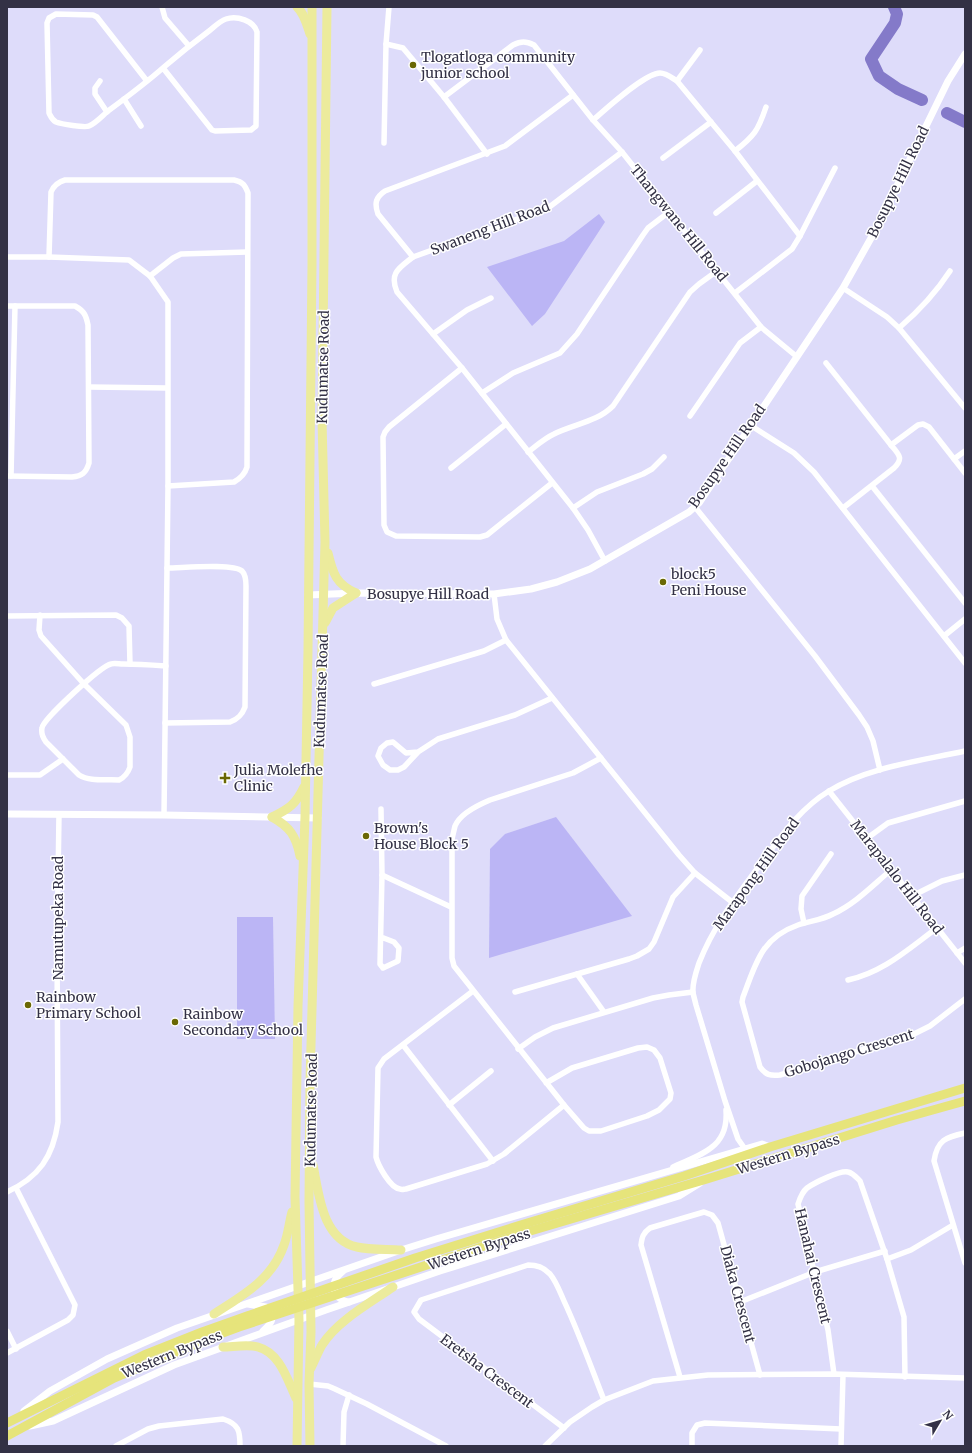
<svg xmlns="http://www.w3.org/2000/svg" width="972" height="1453" font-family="Merriweather,serif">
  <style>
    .green { fill: #bbb5f5 }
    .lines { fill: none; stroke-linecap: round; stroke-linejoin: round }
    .river { stroke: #847ac9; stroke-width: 12 }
    .minor { stroke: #fff; stroke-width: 5.5 }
    .tertiary { stroke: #fff; stroke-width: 7 }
    .primary { stroke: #eceb9c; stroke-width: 9 }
    .trunk { stroke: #e6e47b; stroke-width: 9 }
    .poi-dot { fill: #6a6803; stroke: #fff; stroke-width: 1.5 }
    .labels { text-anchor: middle; stroke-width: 3; stroke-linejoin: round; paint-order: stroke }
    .poi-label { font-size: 14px; fill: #333145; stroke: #fff; text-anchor: start }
    .street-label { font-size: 14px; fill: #333145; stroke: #fff }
  </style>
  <rect width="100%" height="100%" fill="#dedcfa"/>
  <g class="green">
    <path d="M599,214l6,8 -60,92 -13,12 -45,-59 77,-26z"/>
    <path d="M556,817l76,99 -143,42 1,-109 15,-15z"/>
    <path d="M237,917h36l2,122h-38z"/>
  </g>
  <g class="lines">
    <g class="river">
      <path d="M894,7l3,7 -2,9 -24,36 8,17 19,13 24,11"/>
      <path d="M947,113l18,9"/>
    </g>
    <g class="minor">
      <path d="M162,7l3,11 24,28"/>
      <path d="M386,44l17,4 41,49 43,57"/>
      <path d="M100,81l-5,7v6l12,18"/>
      <path d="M147,81l-50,-64 -4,-2 -37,-1 -7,4 -2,5 2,90c2,4 3,7 7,9 5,2 29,6 33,4 7,-3 13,-10 19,-15 19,-14 38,-28 56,-44 14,-12 29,-24 45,-36 5,-4 11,-10 17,-12 11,-4 28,2 31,13l-1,94 -5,4 -36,1 -3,-1 -49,-62"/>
      <path d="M677,81l23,-31"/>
      <path d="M444,97l69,-52c8,-4 13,-4 21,0l59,75 29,32 139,175 35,29"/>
      <path d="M124,99l17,27"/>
      <path d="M593,120c13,-11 52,-47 67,-47 6,0 12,5 17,8l58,70 65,85"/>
      <path d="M384,143l2,-99 3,-37"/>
      <path d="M735,151c19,-15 23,-20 31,-44"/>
      <path d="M663,158l48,-36"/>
      <path d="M716,213l41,-32"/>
      <path d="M7,257h42l80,3 21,16 18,26v184l-4,329"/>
      <path d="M49,257l2,-65c3,-7 7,-10 14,-12h169c9,2 11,5 14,13l-1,274c-2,7 -6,11 -13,15l-66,4"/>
      <path d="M413,257l-35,-43c-4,-11 -2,-17 7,-23l120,-45 68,-51"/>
      <path d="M150,276l23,-18 8,-4 66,-2"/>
      <path d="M843,288l44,29 12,11 66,80"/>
      <path d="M735,293l57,-44 8,-13 35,-68"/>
      <path d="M7,306h68c9,5 11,9 13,19l1,138c-3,10 -7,13 -17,14l-65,-1"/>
      <path d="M899,328c21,-18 36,-34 51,-57"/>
      <path d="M433,334l34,-24 24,-12"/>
      <path d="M826,363l65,82c8,10 13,13 3,23l-51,40"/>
      <path d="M462,368l-73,59 -4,5 -2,5 1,88 3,7 9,4 84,1 7,-2 65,-52"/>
      <path d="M89,387l78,1"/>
      <path d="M482,393l31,-20 47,-20 17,-19 66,-99 5,-7 21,-16"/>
      <path d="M690,416l50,-73 21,-16"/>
      <path d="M750,425l44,28 20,19 151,191"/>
      <path d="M891,445l27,-20 5,-1 6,3 36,46"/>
      <path d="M528,452c8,-6 17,-14 26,-18 20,-10 43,-12 59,-28l77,-114 9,-8 18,-13"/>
      <path d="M954,459l11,-8"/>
      <path d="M451,468l55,-44"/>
      <path d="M11,476l4,-170"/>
      <path d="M872,486l93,117"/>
      <path d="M695,507l120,149 44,59 8,12 6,14 7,29"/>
      <path d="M573,508l24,-16 46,-18 9,-5 12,-12"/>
      <path d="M605,561l-17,-31 -15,-22 -111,-140 -65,-76c-8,-19 2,-24 16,-35l135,-49 74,-56"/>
      <path d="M494,594l3,25 9,21 173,215 16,18 37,29"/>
      <path d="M40,615l-1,15 2,6 43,48 42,41 4,12v30c-2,6 -5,10 -11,13 -13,-1 -29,2 -40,-5l-33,-33c-3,-4 -5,-9 -4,-14 1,-9 59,-62 69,-64 3,-1 8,0 12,0 14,0 29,1 43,2"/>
      <path d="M7,616l109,-1 6,3 7,8 1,38"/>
      <path d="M944,636l21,-17"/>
      <path d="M374,684l110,-33 22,-11"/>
      <path d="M165,723l65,-1c8,-3 12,-7 15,-15l1,-121c0,-5 0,-11 -4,-15 -10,-8 -60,-3 -75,-3"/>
      <path d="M418,752l-12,1 -13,-11 -6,1 -6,5 -3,8 5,9 7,5h8l6,-3 14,-15 20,-13 77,-24 37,-17"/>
      <path d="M7,775h33l23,-16"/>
      <path d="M829,791l136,172"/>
      <path d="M381,809l1,66 -2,89 3,4 15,-7 1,-13 -5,-6 -13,-5"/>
      <path d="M866,839l22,-16 77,-22"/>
      <path d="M891,870c-18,15 -36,34 -58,44 -11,6 -23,7 -35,11 -37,13 -42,38 -55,72l-1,5 18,65c6,8 10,9 20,8l134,-41 16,-8 35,-27"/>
      <path d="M382,875l69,32"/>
      <path d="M912,896l30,-15 23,-6"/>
      <path d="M804,923l-3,-14 1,-13 29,-42"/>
      <path d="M957,953l8,-5"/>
      <path d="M577,974l27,38"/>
      <path d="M848,980c36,-8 60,-31 89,-52"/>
      <path d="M473,991l-89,68 -6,9 -2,89c2,8 14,31 24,32 2,1 4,0 6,0l81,-25 17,-10 60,-49"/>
      <path d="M515,992l114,-33 8,-3 12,-7 5,-7 19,-45 22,-24"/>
      <path d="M403,1045l90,116"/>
      <path d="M518,1049l17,-12 18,-9 100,-30 16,-3 24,-3"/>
      <path d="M546,1083l26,-15 66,-20 9,-1 7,3 6,8 11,35 -1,6 -11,11 -12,6 -46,15h-12l-5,-3 -20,-23 -110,-139 -2,-8v-119c1,-4 2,-9 3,-13 5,-12 23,-21 35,-26l83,-27 28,-15"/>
      <path d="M449,1105l42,-34"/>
      <path d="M965,1133c-19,4 -28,7 -31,28l31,102"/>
      <path d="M745,1149l-7,-10 -13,-38 -29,-96c-1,-4 -2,-8 -3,-12 -1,-10 3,-21 6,-30 14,-36 37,-66 60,-97 21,-28 40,-57 70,-75 39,-24 91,-30 136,-40"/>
      <path d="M673,1167c28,-13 56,-19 53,-57"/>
      <path d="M7,1192c32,-15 46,-35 51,-70l-1,-173 2,-135"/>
      <path d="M887,1259l24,-9 42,-25"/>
      <path d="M740,1302l75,-30 70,-21"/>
      <path d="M7,1331l9,18"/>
      <path d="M7,1353l61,-33 5,-5 2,-10 -59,-117"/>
      <path d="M834,1374l-6,-44 -30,-126c2,-6 4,-12 9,-16 7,-5 33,-18 41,-16 5,1 8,5 12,9l27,78 17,58 1,60"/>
      <path d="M680,1377l-39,-132c1,-8 2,-12 9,-17l54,-16 8,3 6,8 42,152"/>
      <path d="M309,1384l19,2 7,3 32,15 79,42"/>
      <path d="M564,1428l-145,-109 -5,-7 7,-12 107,-35c9,0 15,2 22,9 6,7 10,18 14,27 15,32 27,66 40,99"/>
      <path d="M116,1446l32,-17 11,-3 64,-7c16,5 17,12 17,27"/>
      <path d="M343,1446l1,-34 5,-17"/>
      <path d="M545,1446l25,-24 22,-15 12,-7 49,-19 55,-6 126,-1 131,4"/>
      <path d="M692,1446v-13l5,-8 8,-2 136,6"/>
      <path d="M841,1446l2,-71"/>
    </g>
    <g class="tertiary">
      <path d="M308,595l48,-2 138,1 37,-5 26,-7 33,-13 99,-57 10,-9 144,-215 32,-57 73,-150 17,-27"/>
      <path d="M7,814l157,1 154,3"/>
      <path d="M343,1271c-3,3 -7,6 -8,10 -4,11 4,20 14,21"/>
      <path d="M248,1304l18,3c9,12 7,15 -3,24"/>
      <path d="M24,1411l26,-20 57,-32 70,-31 224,-78 35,-11 326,-95 8,3"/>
      <path d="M30,1426l23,-5 121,-56 152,-55 114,-39 239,-75 21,-13"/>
    </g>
    <g class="primary">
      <path d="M297,7c7,6 10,18 13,27"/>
      <path d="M328,553c5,21 8,31 28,40"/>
      <path d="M325,623l8,-15 23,-15"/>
      <path d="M272,817c18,10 24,19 28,39"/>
      <path d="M272,817c17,-8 24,-13 32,-30"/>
      <path d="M313,1165c6,29 9,74 44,82 12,3 31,2 44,3"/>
      <path d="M214,1314c29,-19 58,-34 70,-69 4,-10 5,-22 8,-33"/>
      <path d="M223,1347c9,0 26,-3 35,0 22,6 29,32 38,51"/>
      <path d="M311,1368c4,-8 7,-16 11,-23 15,-24 48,-42 71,-58"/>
      <path d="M297,1446l2,-126 -4,-123 3,-191 7,-189 3,-167 4,-385v-258"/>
      <path d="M310,1446l-1,-62 2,-52 -2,-130 1,-121 15,-539 -3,-122 5,-413"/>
    </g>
    <g class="trunk">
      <path d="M7,1423l137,-68 58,-23 45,-16 168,-58 109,-34 160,-48 86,-29 195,-59"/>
      <path d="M7,1436l107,-58 98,-41 27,-10 288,-95 180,-53 190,-59 68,-19"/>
    </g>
  </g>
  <g class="poi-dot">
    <circle cx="413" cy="65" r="4"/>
    <circle cx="663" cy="582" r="4"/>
    <path d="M223 772h4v4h4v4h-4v4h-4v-4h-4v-4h4z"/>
    <circle cx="366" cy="836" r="4"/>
    <circle cx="28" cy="1005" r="4"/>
    <circle cx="175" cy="1022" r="4"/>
  </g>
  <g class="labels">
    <g class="poi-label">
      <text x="421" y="62">Tlogatloga community<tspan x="421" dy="16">junior school</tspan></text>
      <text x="671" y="579">block5<tspan x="671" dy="16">Peni House</tspan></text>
      <text x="234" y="775">Julia Molefhe<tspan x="234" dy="16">Clinic</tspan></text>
      <text x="374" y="833">Brown's<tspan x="374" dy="16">House Block 5</tspan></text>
      <text x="36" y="1002">Rainbow<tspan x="36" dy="16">Primary School</tspan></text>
      <text x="183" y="1019">Rainbow<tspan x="183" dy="16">Secondary School</tspan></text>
    </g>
    <g class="street-label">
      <text transform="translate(898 182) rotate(-64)" y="5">Bosupye Hill Road</text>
      <text transform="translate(679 223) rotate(51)" y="5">Thangwane Hill Road</text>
      <text transform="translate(490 228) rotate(-21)" y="5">Swaneng Hill Road</text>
      <text transform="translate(323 367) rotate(-89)" y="5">Kudumatse Road</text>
      <text transform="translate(727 456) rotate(-55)" y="5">Bosupye Hill Road</text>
      <text x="428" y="599">Bosupye Hill Road</text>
      <text transform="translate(321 691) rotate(-88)" y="5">Kudumatse Road</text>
      <text transform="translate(756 874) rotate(-54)" y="5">Marapong Hill Road</text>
      <text transform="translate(897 877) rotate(52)" y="5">Marapalalo Hill Road</text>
      <text transform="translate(58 918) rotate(-90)" y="5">Namutupeka Road</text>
      <text transform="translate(849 1053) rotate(-17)" y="5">Gobojango Crescent</text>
      <text transform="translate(311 1110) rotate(-89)" y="5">Kudumatse Road</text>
      <text transform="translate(788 1154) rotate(-17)" y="5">Western Bypass</text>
      <text transform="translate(479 1249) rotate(-18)" y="5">Western Bypass</text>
      <text transform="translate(813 1266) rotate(77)" y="5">Hanahai Crescent</text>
      <text transform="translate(738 1294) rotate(75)" y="5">Diaka Crescent</text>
      <text transform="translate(172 1354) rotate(-22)" y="5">Western Bypass</text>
      <text transform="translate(487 1371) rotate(37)" y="5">Eretsha Crescent</text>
    </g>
  </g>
  <rect width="972" height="1453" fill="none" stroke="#333145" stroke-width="16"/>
  <g transform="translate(940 1421) rotate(52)" stroke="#ffffff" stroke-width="3" paint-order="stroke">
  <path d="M0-3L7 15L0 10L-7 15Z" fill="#333145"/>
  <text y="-6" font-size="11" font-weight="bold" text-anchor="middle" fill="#333145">N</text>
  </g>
</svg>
